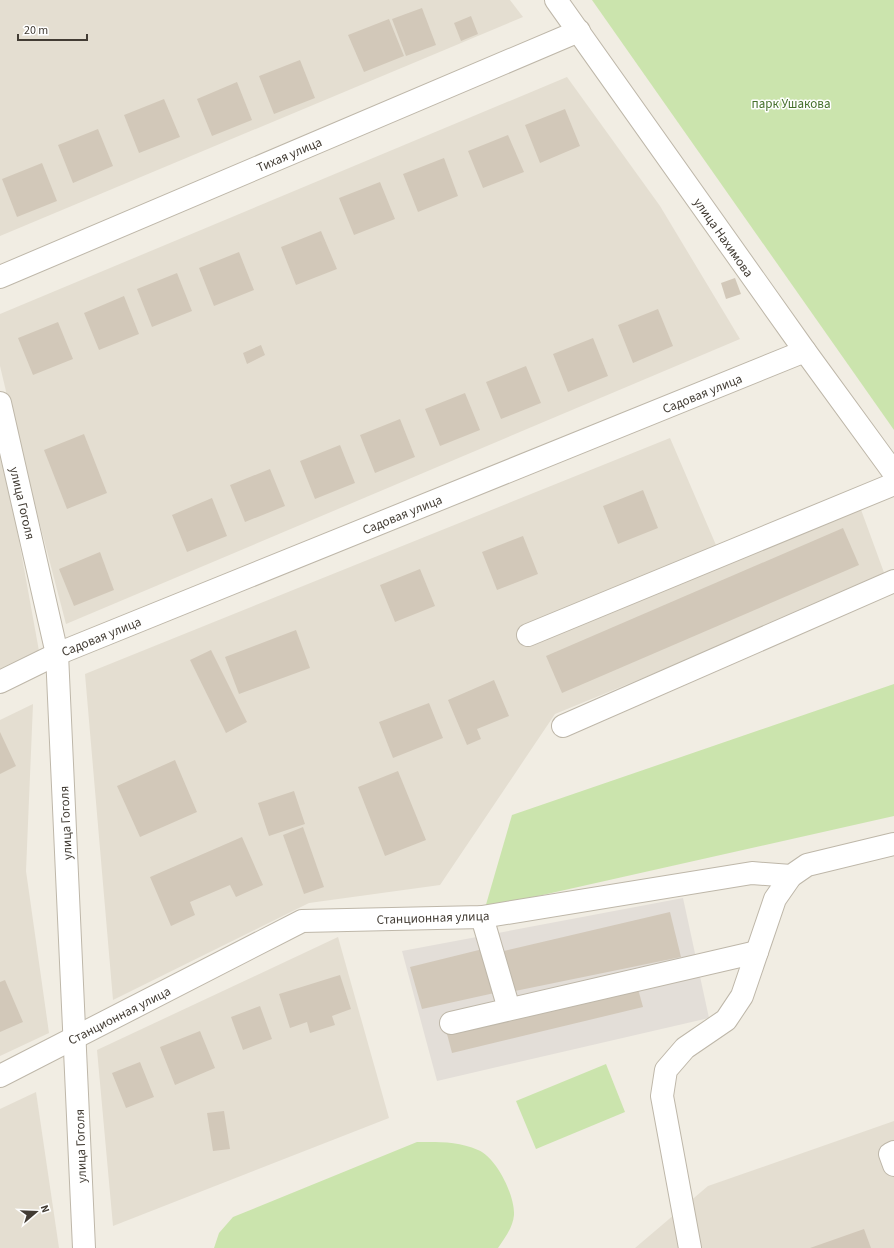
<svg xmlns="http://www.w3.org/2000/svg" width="894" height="1248" font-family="'Source Sans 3',sans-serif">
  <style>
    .residential { fill: #e4ded1 }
    .industrial { fill: #e3ded8 }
    .green { fill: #cbe4ad }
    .building { fill: #d2c8b9 }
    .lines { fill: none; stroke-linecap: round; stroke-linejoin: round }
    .minor-casing { stroke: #beb7a9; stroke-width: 24 }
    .minor { stroke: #fff; stroke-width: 22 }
    .labels { text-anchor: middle; stroke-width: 3; stroke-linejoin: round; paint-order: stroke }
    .park-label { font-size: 13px; fill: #45702b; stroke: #fff }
    .street-label { font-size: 13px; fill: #423c34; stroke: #fff }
  </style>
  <rect width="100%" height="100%" fill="#f1ede3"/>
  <g class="residential">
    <path d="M0,0h510l13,17 -523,219z"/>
    <path d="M567,77l93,129 80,133 -674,285 -51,-195 -15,-63v-52z"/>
    <path d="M670,438l49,114 137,-56 30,82 -331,136 -115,171 -131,18 -196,97 -28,-326z"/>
    <path d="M0,446l8,34 31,171 -39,19z"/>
    <path d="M33,704l-7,167 23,162 -49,23v-336z"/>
    <path d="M338,937l51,181 -276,108 -16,-176z"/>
    <path d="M36,1092l23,156h-59v-139z"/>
    <path d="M894,1121v127h-259l73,-62z"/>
  </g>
  <path class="industrial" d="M683,898l26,120 -272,63 -35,-130z"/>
  <g class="green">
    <path d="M592,0h302v430z"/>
    <path d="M894,684v132l-409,92 27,-93z"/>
    <path d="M606,1064l19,48 -89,37 -20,-48z"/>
    <path d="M417,1142c21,0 41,-1 61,8 18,7 37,45 36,65 -1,12 -9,23 -16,33h-284l5,-15 14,-16z"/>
  </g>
  <g class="building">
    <path d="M422,8l14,37 -30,11 -14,-37z"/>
    <path d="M471,16l7,18 -17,7 -7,-18z"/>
    <path d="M389,19l15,37 -40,16 -16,-37z"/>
    <path d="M300,60l15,38 -41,16 -15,-38z"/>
    <path d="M237,82l15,38 -40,16 -15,-37z"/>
    <path d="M164,99l16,38 -41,16 -15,-38z"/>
    <path d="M565,109l15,37 -40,17 -15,-38z"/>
    <path d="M98,129l15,37 -40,17 -15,-38z"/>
    <path d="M508,135l16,37 -41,16 -15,-37z"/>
    <path d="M444,158l14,38 -40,16 -15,-38z"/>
    <path d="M42,163l15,38 -40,16 -15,-38z"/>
    <path d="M380,182l15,37 -41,16 -15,-37z"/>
    <path d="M321,231l16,38 -41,16 -15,-38z"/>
    <path d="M239,252l15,38 -40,16 -15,-38z"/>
    <path d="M177,273l15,38 -40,16 -15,-38z"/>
    <path d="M735,278l6,16 -15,5 -5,-16z"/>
    <path d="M124,296l15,38 -40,16 -15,-37z"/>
    <path d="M658,309l15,37 -40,17 -15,-38z"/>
    <path d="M58,322l15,37 -40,16 -15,-37z"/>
    <path d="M593,338l15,38 -40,16 -15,-38z"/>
    <path d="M261,345l4,10 -18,9 -4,-11z"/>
    <path d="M526,366l15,37 -40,16 -15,-37z"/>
    <path d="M465,393l15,37 -40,16 -15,-37z"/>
    <path d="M400,419l15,38 -40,16 -15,-38z"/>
    <path d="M84,434l23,59 -40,16 -23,-59z"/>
    <path d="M340,445l15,38 -40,16 -15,-38z"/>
    <path d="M270,469l15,37 -40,16 -15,-37z"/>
    <path d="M643,490l15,38 -40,16 -15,-38z"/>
    <path d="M212,498l15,38 -40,16 -15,-37z"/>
    <path d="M843,528l16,37 -297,128 -16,-37z"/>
    <path d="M523,536l15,38 -41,16 -15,-38z"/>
    <path d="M100,552l14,38 -40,16 -15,-37z"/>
    <path d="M420,569l15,37 -40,16 -15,-37z"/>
    <path d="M296,630l14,38 -71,26 -14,-37z"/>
    <path d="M211,650l36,72 -21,11 -36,-73z"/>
    <path d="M494,680l15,36 -32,13 4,10 -14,6 -19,-45z"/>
    <path d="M429,703l14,35 -50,20 -14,-36z"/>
    <path d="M0,732l16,34 -16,8z"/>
    <path d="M175,760l22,52 -57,25 -23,-51z"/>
    <path d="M398,771l28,69 -41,16 -27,-69z"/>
    <path d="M294,791l11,33 -36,12 -11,-33z"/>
    <path d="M303,827l21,60 -20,7 -21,-59z"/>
    <path d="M242,837l21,48 -27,12 -6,-12 -40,17 5,13 -24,11 -21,-49z"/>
    <path d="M670,912l11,45 -166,34 -11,-40z"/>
    <path d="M487,948l12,44 -77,17 -12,-42z"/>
    <path d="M340,975l11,34 -19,7 3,9 -25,8 -3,-11 -17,6 -11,-34z"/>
    <path d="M5,980l18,42 -23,10v-50z"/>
    <path d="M638,989l5,18 -191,46 -5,-19z"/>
    <path d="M260,1006l12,33 -29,11 -12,-33z"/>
    <path d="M200,1031l15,37 -40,17 -15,-38z"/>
    <path d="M140,1062l14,35 -28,11 -14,-35z"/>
    <path d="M224,1111l6,38 -17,2 -6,-38z"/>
    <path d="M864,1229l7,19h-61z"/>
  </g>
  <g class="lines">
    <g class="minor-casing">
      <g id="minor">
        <path d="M556,0l249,351 89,122"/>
        <path d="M0,277l579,-246"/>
        <path d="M0,403l57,251 27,594"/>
        <path d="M528,635l366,-151"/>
        <path d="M0,682l57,-28 748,-303"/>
        <path d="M563,726l331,-145"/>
        <path d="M482,917l27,92"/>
        <path d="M451,1023l306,-71"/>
        <path d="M0,1076l302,-155 180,-4 270,-44 39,3 16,-11 87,-21"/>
        <path d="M894,1152l-4,2 4,11"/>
        <path d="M690,1248l-28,-152 4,-26 19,-22 41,-28 16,-24 33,-97 16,-23"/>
      </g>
    </g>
    <use href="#minor" class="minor"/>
  </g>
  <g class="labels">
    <g class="park-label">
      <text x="791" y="108">парк Ушакова</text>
    </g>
    <g class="street-label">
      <text transform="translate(289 154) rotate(-23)" y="5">Тихая улица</text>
      <text transform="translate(724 237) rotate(55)" y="5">улица Нахимова</text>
      <text transform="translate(702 393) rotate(-22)" y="5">Садовая улица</text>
      <text transform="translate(23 503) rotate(77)" y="5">улица Гоголя</text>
      <text transform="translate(402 514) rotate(-22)" y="5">Садовая улица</text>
      <text transform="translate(101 636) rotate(-22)" y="5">Садовая улица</text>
      <text transform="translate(65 823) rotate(-93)" y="5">улица Гоголя</text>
      <text transform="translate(433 917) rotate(-2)" y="5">Станционная улица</text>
      <text transform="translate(119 1015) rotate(-27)" y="5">Станционная улица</text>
      <text transform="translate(80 1146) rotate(-92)" y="5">улица Гоголя</text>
    </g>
  </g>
  <g transform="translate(36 1212) rotate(71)" stroke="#ffffff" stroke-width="3" paint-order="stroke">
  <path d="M0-3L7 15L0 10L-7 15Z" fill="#423c34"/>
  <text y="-6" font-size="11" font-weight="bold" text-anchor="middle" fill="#423c34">N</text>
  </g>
  <path d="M18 34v6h69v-6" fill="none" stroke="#423c34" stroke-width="2"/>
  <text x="24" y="34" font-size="12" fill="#423c34" stroke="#ffffff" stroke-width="3" paint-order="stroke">20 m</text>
</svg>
